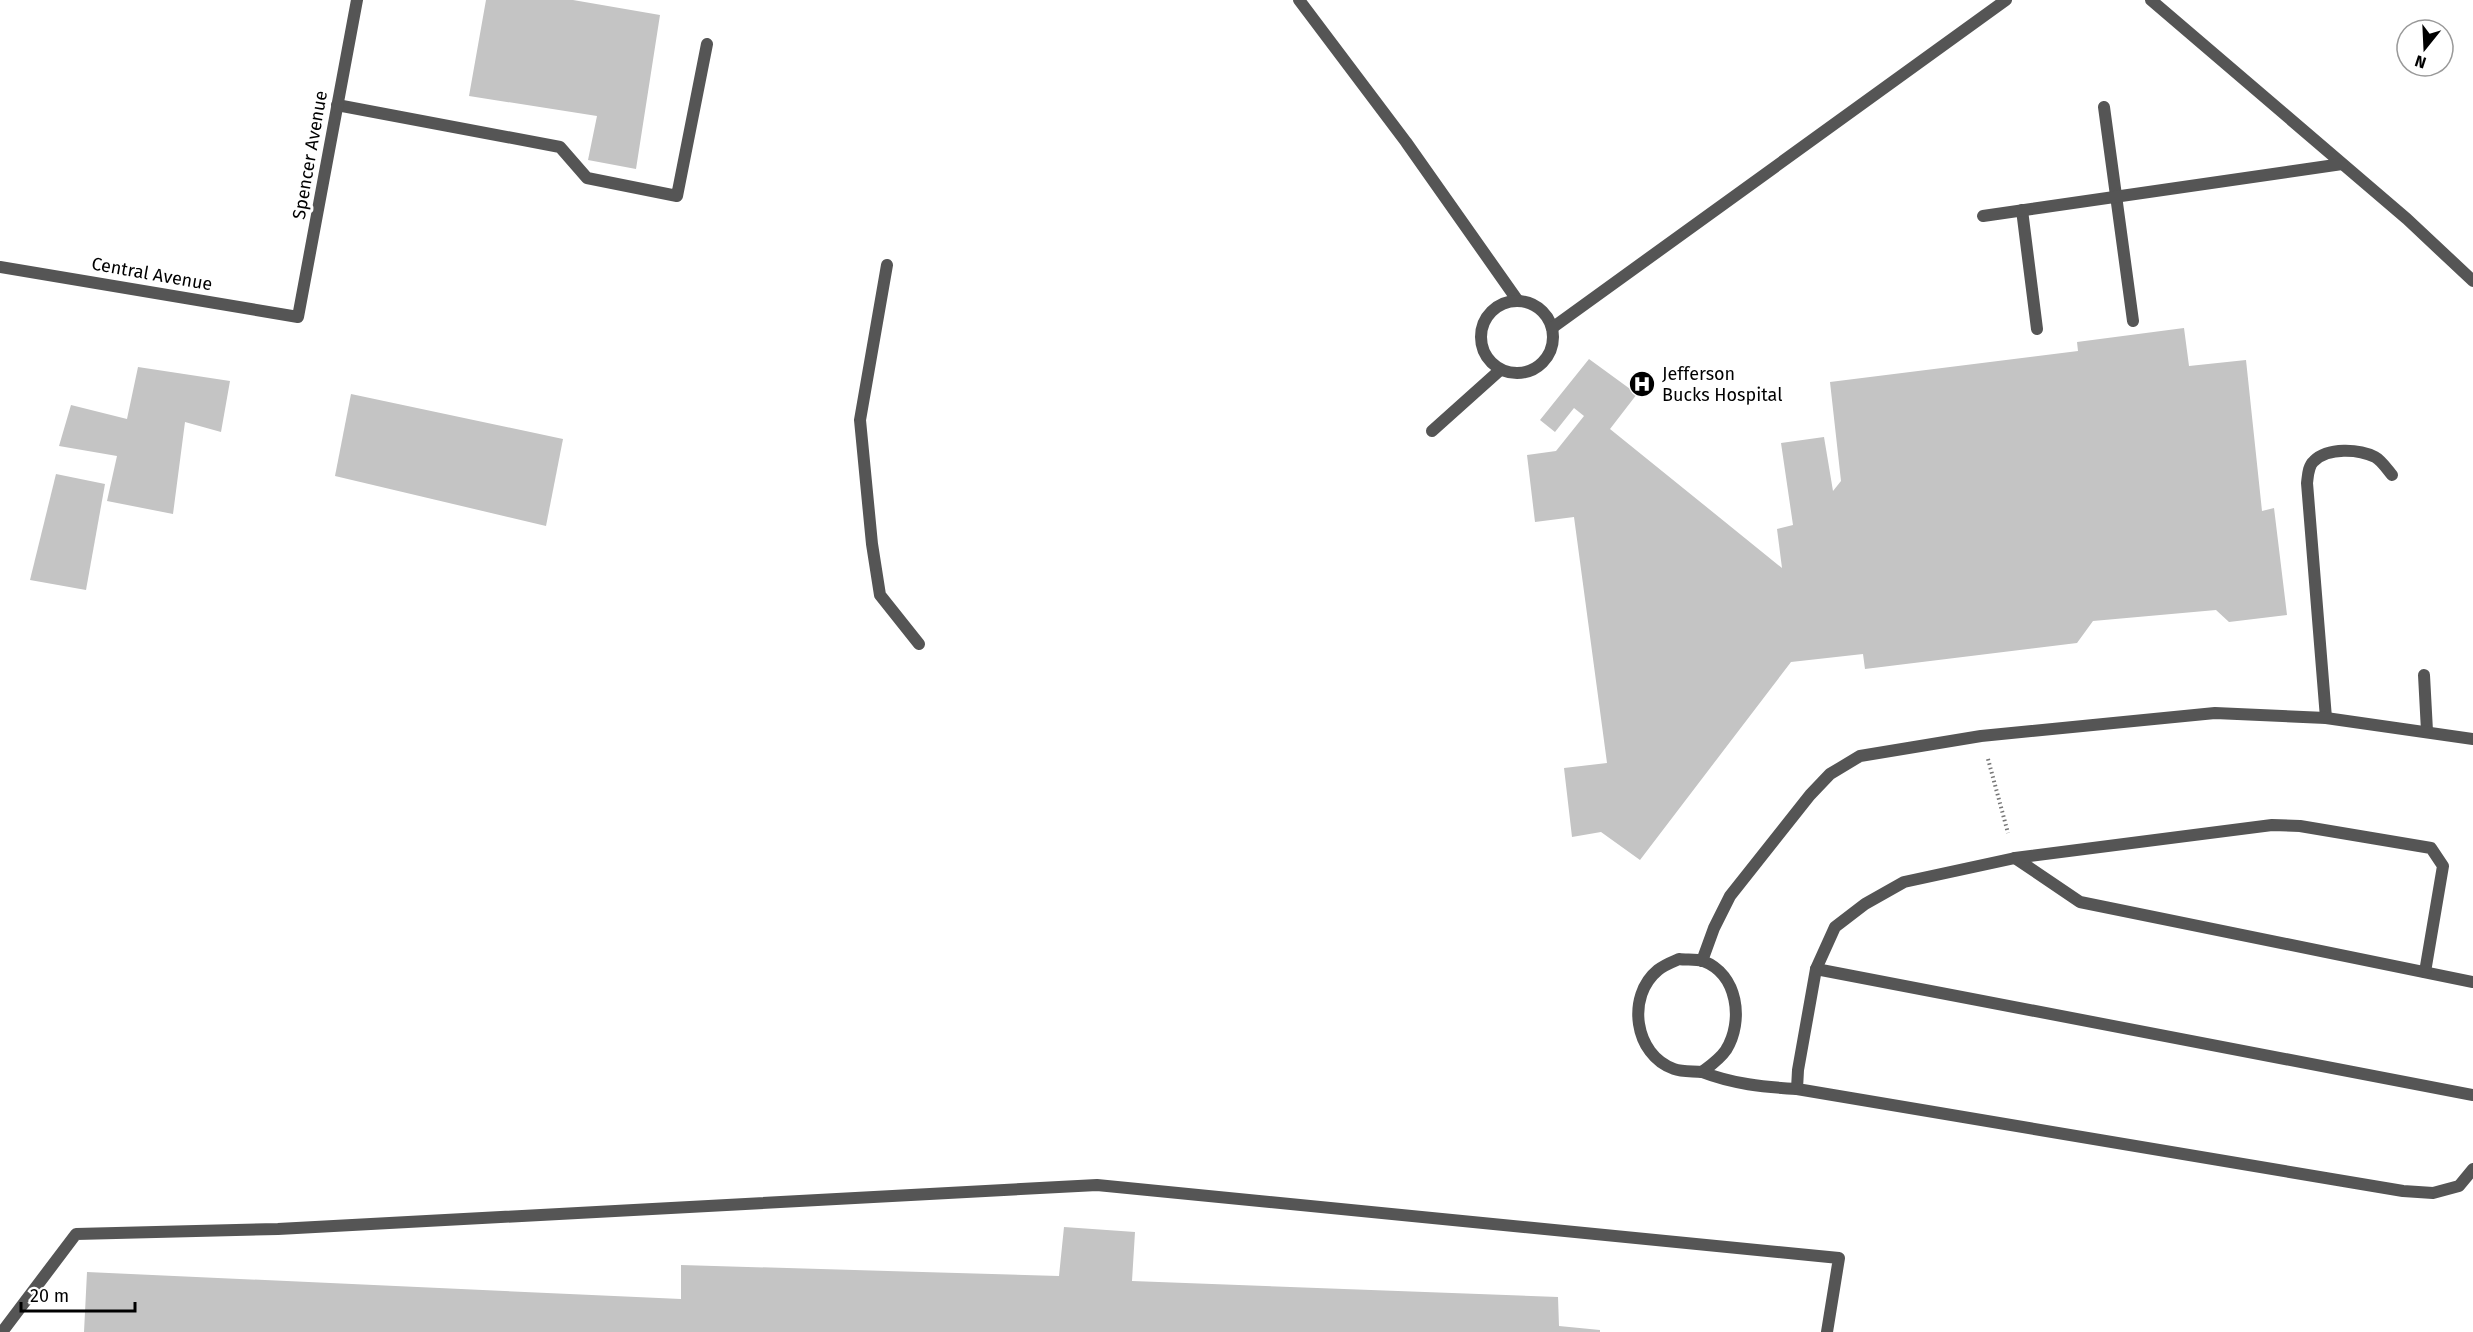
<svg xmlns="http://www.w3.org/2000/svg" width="2473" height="1332" font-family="'Fira Sans',sans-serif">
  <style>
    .building { fill: #c4c4c4 }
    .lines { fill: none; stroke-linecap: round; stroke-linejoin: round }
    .path { stroke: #777; stroke-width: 4; stroke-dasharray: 1.5 3; stroke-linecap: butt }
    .lane { stroke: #555; stroke-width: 12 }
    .labels { text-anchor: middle; stroke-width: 6; stroke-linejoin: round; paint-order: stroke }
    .street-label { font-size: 18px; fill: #000; stroke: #fff }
    .poi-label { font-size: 18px; fill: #000; stroke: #fff; text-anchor: start }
  </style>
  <rect width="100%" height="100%" fill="#fff"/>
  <g class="building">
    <path d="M486,0h87l87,15 -24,154 -48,-9 9,-44 -128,-20z"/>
    <path d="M2184,328l5,38 57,-6 16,151 12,-3 13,107 -58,7 -13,-12 -123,11 -16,22 -212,26 -2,-15 -72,8 -151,198 -39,-28 -29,5 -8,-69 43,-5 -33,-246 -39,5 -8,-67 29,-4 28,-35 -10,-8 -19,24 -15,-12 49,-61 48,35 -27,35 172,139 -5,-39 16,-4 -12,-82 43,-6 9,54 8,-10 -11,-99 248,-31 -1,-9z"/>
    <path d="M138,367l92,14 -9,51 -36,-10 -12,92 -66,-13 10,-45 -58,-10 12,-41 56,14z"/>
    <path d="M351,394l212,45 -17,87 -211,-50z"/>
    <path d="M56,474l49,10 -19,106 -56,-10z"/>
    <path d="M1064,1227l71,5 -3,49 426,16 1,29 41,4v2h-1516l3,-60 594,27v-34l378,11z"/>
  </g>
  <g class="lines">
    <path class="path" d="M1988,759l20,74"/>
    <g class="lane">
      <path d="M1299,0l107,142 112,159"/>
      <path d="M2151,0l256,219 66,62"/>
      <path d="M337,105l223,42 27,31 90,18 30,-152"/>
      <path d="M2104,107l29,214"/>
      <path d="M2022,210l15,119"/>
      <path d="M1983,216l359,-52"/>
      <path d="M887,265l-27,155 12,124 8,51 39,49"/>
      <path d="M0,267l298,50 59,-317"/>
      <circle cx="1517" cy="337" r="36"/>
      <path d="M1552,328l454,-328"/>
      <path d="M1432,431l67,-60"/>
      <path d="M2424,675l3,56"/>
      <path d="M2326,718l-19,-235c1,-7 1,-17 7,-22 14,-14 45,-12 61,-4 6,3 12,12 17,18"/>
      <path d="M2015,858l65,44 393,80"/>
      <path d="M1679,959c7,1 17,0 24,2 35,13 41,60 23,89 -6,9 -16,16 -24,22 -9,-1 -20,0 -28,-3 -40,-14 -48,-73 -16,-99 6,-5 14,-8 21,-11z"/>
      <path d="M1702,961l12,-33 16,-32 80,-101 20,-21 30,-18 121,-20 234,-23 111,5 147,21"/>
      <path d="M1816,969l657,126"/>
      <path d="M2425,972l18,-106 -12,-18 -131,-22 -28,-1 -257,33 -111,24 -39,22 -30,23 -19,42 -18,101 -1,19 606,102 30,2 26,-7 14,-17"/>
      <path d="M1702,1072c31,12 61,15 95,17"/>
      <path d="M2,1332l74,-98 202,-5 819,-44 742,73 -12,74"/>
    </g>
  </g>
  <defs>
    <g id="hospital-disc" transform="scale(1.35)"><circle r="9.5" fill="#000" stroke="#fff"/><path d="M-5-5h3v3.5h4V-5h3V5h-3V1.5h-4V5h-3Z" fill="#fff"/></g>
  </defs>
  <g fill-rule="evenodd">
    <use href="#hospital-disc" x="1642" y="384"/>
  </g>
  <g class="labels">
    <g class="street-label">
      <text transform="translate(310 155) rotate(-80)" y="6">Spencer Avenue</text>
      <text transform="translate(152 274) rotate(10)" y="6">Central Avenue</text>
    </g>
    <g class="poi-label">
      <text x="1662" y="380">Jefferson<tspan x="1662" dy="21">Bucks Hospital</tspan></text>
    </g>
  </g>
  <g transform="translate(2425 48) rotate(198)"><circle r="28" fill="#ffffff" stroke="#999999" stroke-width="1.5"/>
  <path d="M0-4.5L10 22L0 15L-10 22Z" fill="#000000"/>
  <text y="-9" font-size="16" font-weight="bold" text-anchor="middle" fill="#000000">N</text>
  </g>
  <path d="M21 1302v9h114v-9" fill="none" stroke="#000000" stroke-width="3"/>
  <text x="30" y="1302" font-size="18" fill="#000000" stroke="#ffffff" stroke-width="4.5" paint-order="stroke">20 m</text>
</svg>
